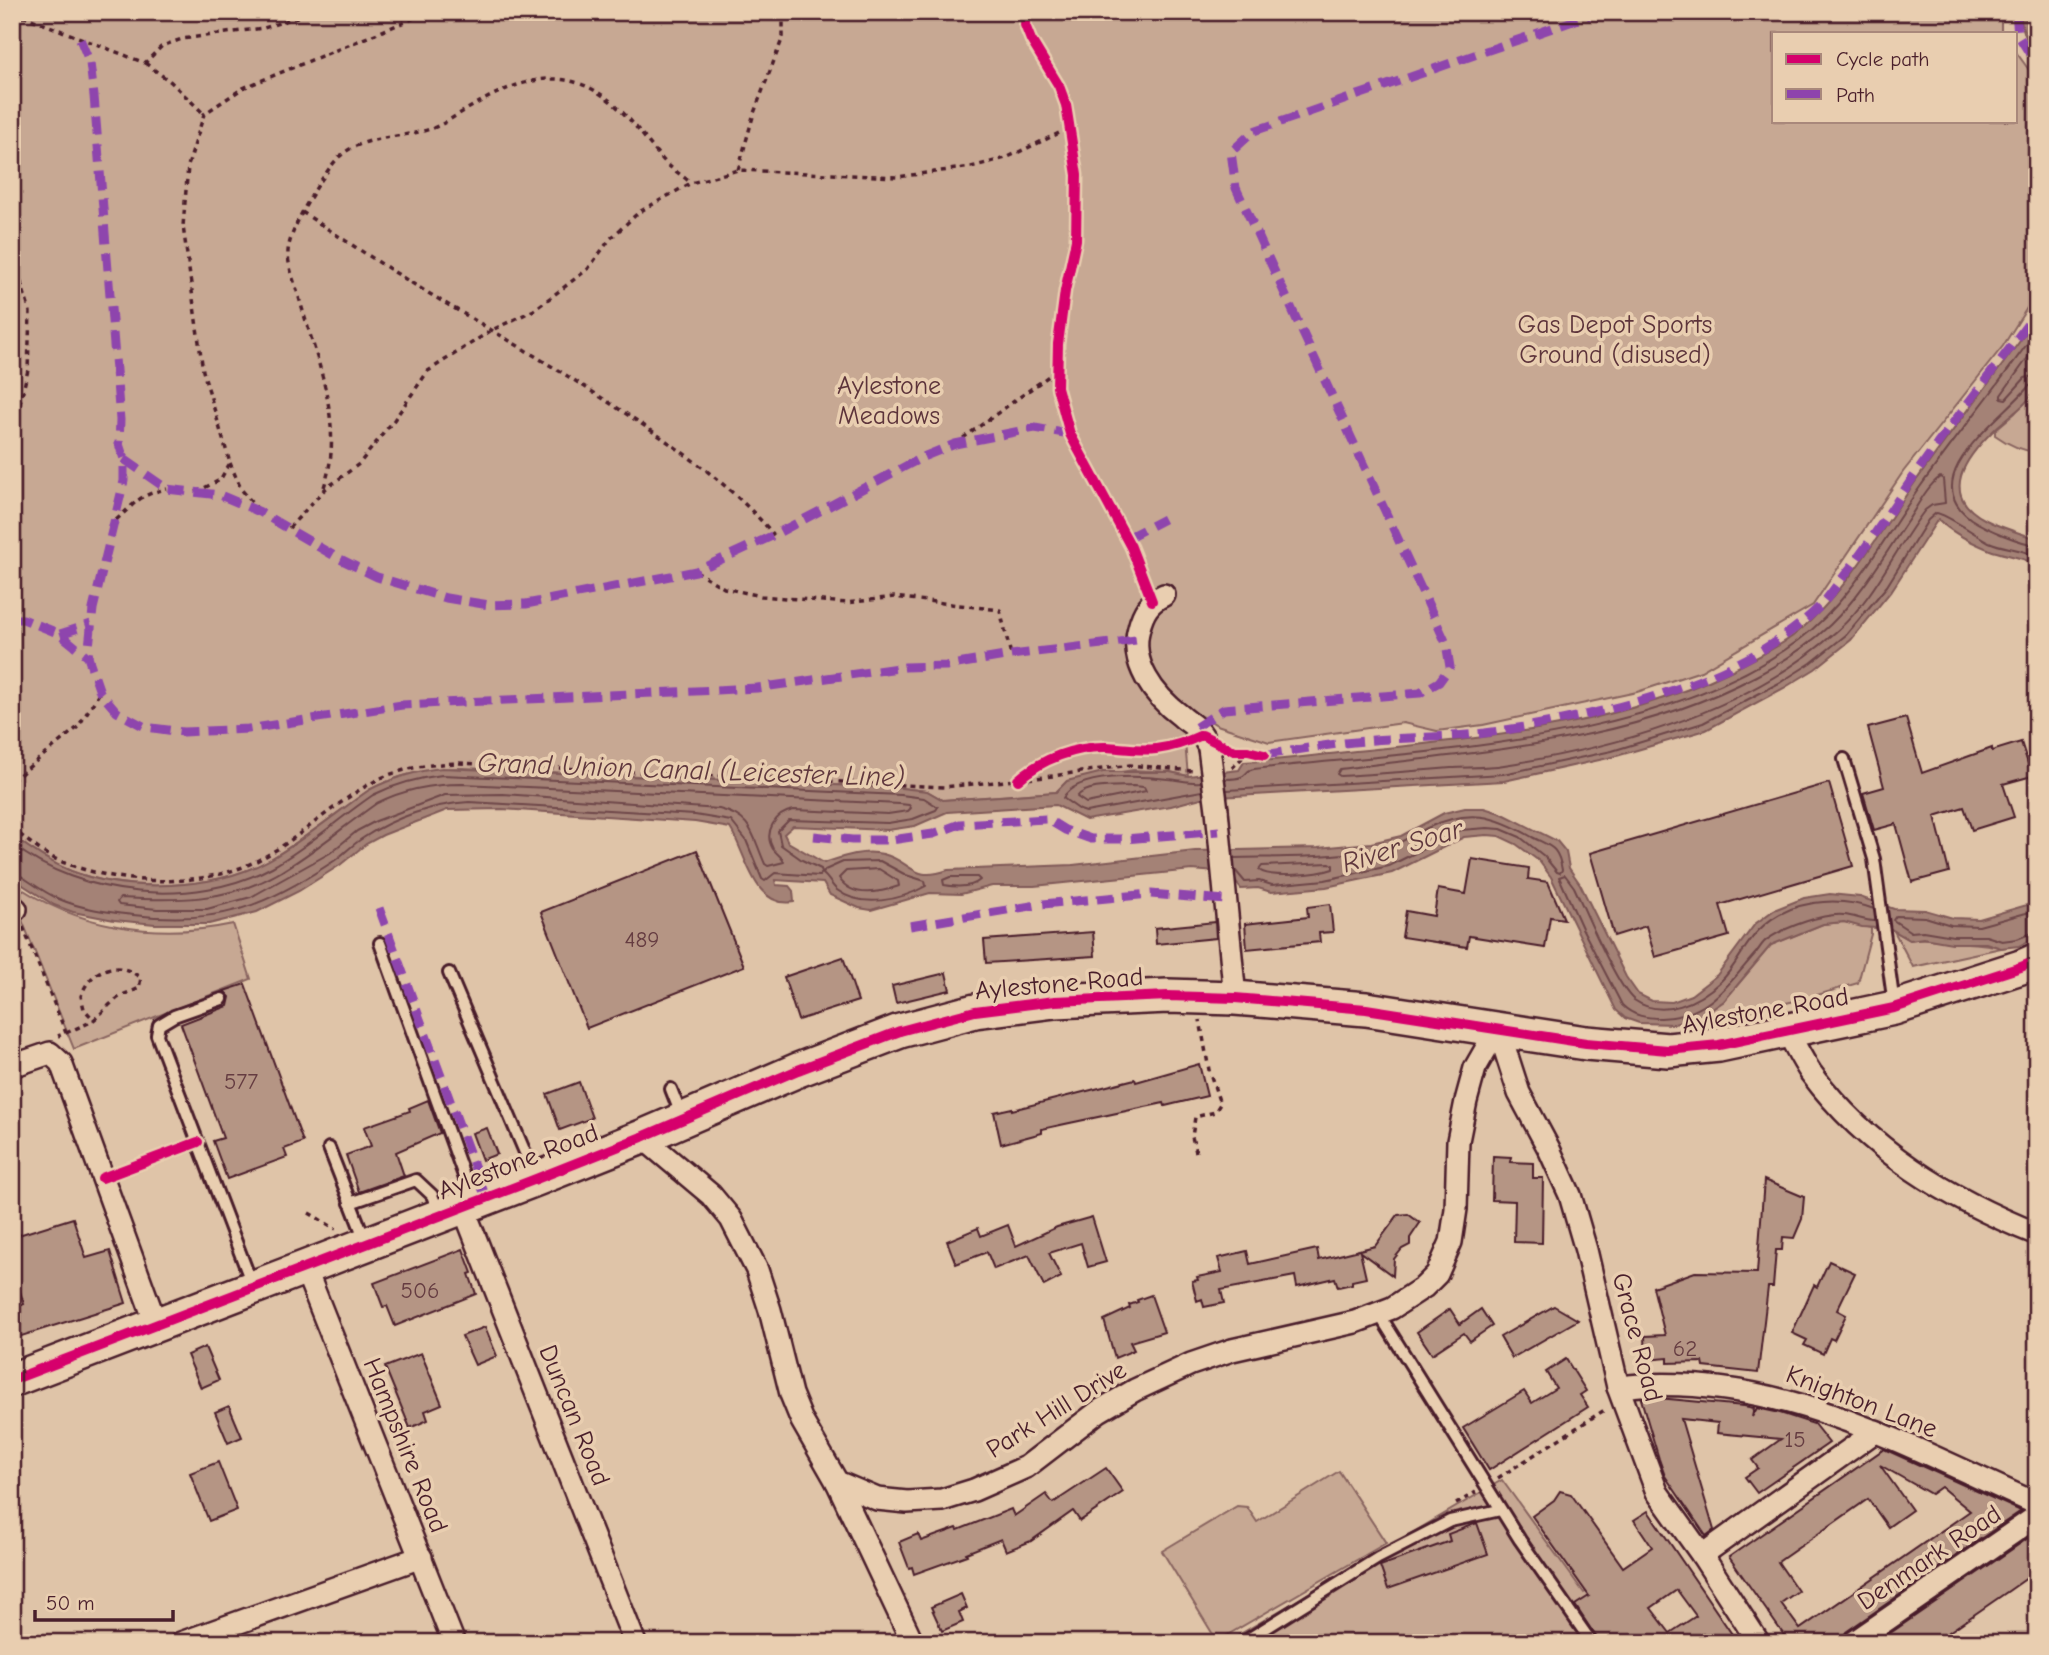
<svg xmlns="http://www.w3.org/2000/svg" width="2049" height="1655" font-family="'Comic Neue',sans-serif">
  <style>
    .green { fill: #c7a893; stroke: #88645f; stroke-width: 2 }
    .water { fill: #a48276; stroke: #805a58; stroke-width: 2 }
    .lines { fill: none; stroke-linecap: round; stroke-linejoin: round }
    .shore { stroke: #6e4749; stroke-width: 2 }
    .building { fill: #b59584; stroke: #4a1f2b; stroke-width: 2; fill-rule: evenodd }
    .service-casing { stroke: #4a1f2b; stroke-width: 16 }
    .minor-casing { stroke: #4a1f2b; stroke-width: 26 }
    .primary-casing { stroke: #4a1f2b; stroke-width: 38 }
    .path { stroke: #4a1f2b; stroke-width: 3.5; stroke-dasharray: 5 5; stroke-linecap: butt }
    .service { stroke: #e9ceb0; stroke-width: 10 }
    .minor { stroke: #e9ceb0; stroke-width: 21 }
    .primary { stroke: #e9ceb0; stroke-width: 33 }
    .minor-bridge-casing { stroke: #4a1f2b; stroke-width: 26; stroke-linecap: butt }
    .minor-bridge { stroke: #e9ceb0; stroke-width: 21 }
    .quiet { stroke: #8e44ad; stroke-width: 9; stroke-dasharray: 18 9; stroke-linecap: butt }
    .cycleway-casing { stroke: #e9ceb0; stroke-width: 15 }
    .cycleway { stroke: #d6006c; stroke-width: 10 }
    .labels { text-anchor: middle; stroke-width: 7; stroke-linejoin: round; paint-order: stroke }
    .number-label { font-size: 23px; fill: #653c41 }
    .park-label { font-size: 26px; fill: #5d343b; stroke: #e9ceb0 }
    .street-label { font-size: 26px; fill: #4a1f2b; stroke: #e9ceb0 }
    .water-label { font-size: 28px; font-style: italic; fill: #60383e; stroke: #e9ceb0 }
  </style>
  <rect width="100%" height="100%" fill="#dfc4a8"/>
  <filter id="ink" filterUnits="userSpaceOnUse"><feTurbulence type="fractalNoise" baseFrequency=".0143" numOctaves="2"/><feDisplacementMap in="SourceGraphic" scale="14" xChannelSelector="R" yChannelSelector="G"/><feConvolveMatrix kernelMatrix="1 2 1 2 8 2 1 2 1" color-interpolation-filters="sRGB"/></filter>
  <g filter="url(#ink)">
    <g class="green">
      <path d="M12,12h1989v21h-227v88h242v-69l21,29v211l-34,54 -100,126 -90,133 -112,66 -64,21 -154,33 -46,6 -34,-8 -134,19 -52,-17 -15,-9 -18,15 4,45 -18,-4 -37,-2 -66,11 -10,11 -114,8 -16,-9 -26,-3 -438,-20c-34,0 -64,6 -94,22 -33,23 -65,50 -100,70 -54,30 -141,33 -198,11 -22,-9 -40,-21 -59,-36z"/>
      <path d="M2037,386v66c-15,-1 -31,-9 -42,-17v-5l20,-17z"/>
      <path d="M12,882c63,46 146,58 221,42l18,55 -177,70 -62,-154z"/>
      <path d="M1844,922l27,6v6l-13,49 -54,16 -103,23 -2,-4 25,-17 47,-56 52,-21z"/>
      <path d="M1894,931l16,9c15,-3 26,0 40,2 18,2 34,0 51,6l-88,19z"/>
      <path d="M1339,1471l47,72 -169,98 -55,-90 75,-45 10,1 10,15z"/>
      <path d="M1502,1480l82,113 19,-13 43,63h-421z"/>
    </g>
    <g class="water">
      <path d="M2020,12h17v45c-10,-14 -16,-27 -17,-45z"/>
      <path d="M2037,317c0,15 4,59 -1,70 -7,18 -29,30 -42,43 -28,27 -57,65 -8,90 15,8 35,13 51,19v27c-14,-10 -31,-10 -47,-16 -17,-7 -40,-18 -52,-31l-46,71 -41,50 -36,29 -31,19 -78,42 -93,27 -109,24 -303,17 -30,8 -85,14 -30,-15 -109,7 -32,14 -27,4 -95,-4 -9,8 4,8 36,21c18,-6 39,-14 59,-9 29,7 28,29 65,16l125,-5 122,-14 123,-3 53,-5 30,-7 43,-23 21,-5h19l19,6 54,27 9,11 3,16 11,16 46,93 12,17 14,7 20,1 19,-7 26,-20 38,-51 19,-14 30,-12 26,-4 30,3 34,12 31,1 28,8 26,1 58,-17v35l-18,9 -18,2 -15,-5h-34l-29,-5 -13,2 -19,-11 -29,-2 -18,-5 -21,2 -52,21 -47,56 -25,17 -25,6 -35,-1 -14,-5 -9,-8 -65,-133 -12,-16 -23,-17 -17,-8 -12,-1 -23,2 -72,36 -66,14 -55,5 -13,-4 -17,1 -12,-16 -37,-3 -158,16h-42l-31,8 -31,-1 -59,17 -12,-2 -29,-13 -7,-12 -48,-3 1,5 13,1 4,5 1,11c-41,7 -47,-48 -64,-74l-35,-6 -193,-13 -55,1 -64,25 -17,9 -26,21 -41,26 -42,21 -48,12h-54l-41,-4 -41,-8 -19,-7 -42,-27v-43c19,15 37,27 59,36 57,22 144,19 198,-11 35,-20 67,-47 100,-70 23,-12 47,-19 73,-22l459,20 26,3 16,9 113,-8 11,-11 36,-9h67l18,4 51,-6 5,-8c45,-2 88,-9 132,-13 126,-13 259,-26 372,-87 17,-9 36,-18 50,-30 50,-42 82,-101 120,-154 38,-54 81,-106 119,-161z"/>
    </g>
    <g class="lines">
      <g class="shore">
        <path d="M2037,345l-36,50v3l5,1 19,-21 12,-3"/>
        <path d="M2037,384l-8,2c-26,32 -116,91 -58,133 15,10 48,24 66,26"/>
        <path d="M1940,477l3,2 2,24 -13,2 -7,5c-30,39 -50,87 -87,120 -88,80 -218,117 -334,135 -17,3 -35,2 -53,3 -37,3 -74,6 -111,8l-3,-2 3,-5c142,-19 286,-24 416,-93 27,-14 52,-30 74,-51 30,-29 53,-67 76,-102 10,-14 20,-36 34,-46z"/>
        <path d="M1225,779c5,0 12,0 16,-2 7,-3 5,-7 13,-8 170,-19 403,-24 545,-129 52,-38 84,-101 121,-153 38,-53 80,-104 117,-157"/>
        <path d="M1201,782c-12,1 -21,-2 -33,-3 -26,-3 -91,-7 -105,19l17,12 6,2 116,-21"/>
        <path d="M462,784l438,20 9,1 2,3 -3,3 -20,3 -94,-4c-19,3 -31,22 -21,39 4,5 9,8 11,13l-16,4 -3,-2c-13,-29 -12,-47 -46,-55l-216,-15 -58,1 -69,26 -19,10 -27,22 -79,44 -44,12h-50l-38,-4 -2,-3 3,-4c53,3 108,4 157,-24 35,-20 67,-48 100,-71 28,-14 55,-19 85,-19z"/>
        <path d="M1133,786l11,1 2,4 -60,12 -9,-6c9,-13 41,-10 56,-11z"/>
        <path d="M1227,790l276,-16 109,-23 91,-28 78,-41 30,-19 35,-28 41,-49 41,-66 8,-7c9,0 41,23 53,29 15,7 34,6 48,15"/>
        <path d="M12,844c68,54 183,65 260,23 36,-20 67,-49 101,-72 22,-11 45,-17 69,-20l459,20 23,3 14,9 -2,3 -23,9 -25,4 -99,-3 -11,11 3,14 21,15 19,9 1,4 -3,3 -44,-3 -10,8 -3,-2 -16,-39 -15,-19 -36,-6 -226,-13c-36,2 -76,16 -106,36 -10,6 -19,16 -29,23 -72,47 -115,64 -201,54 -25,-3 -51,-6 -74,-16 -14,-6 -27,-16 -41,-25l-6,-1"/>
        <path d="M1234,858c46,-1 94,0 139,-8 23,-4 34,-11 54,-22 42,-20 67,-13 105,9 19,10 26,9 30,33l-2,3 -3,-1 -13,-16 -24,-19 -19,-8 -14,-1 -26,2 -72,36 -64,14 -53,5 -13,-4 -14,1 -10,-12"/>
        <path d="M880,861l26,14 19,6 1,5c-25,14 -64,23 -89,4 -5,-4 -8,-11 -14,-16l2,-4 18,-8z"/>
        <path d="M1330,863l3,2v4c-14,5 -63,10 -74,1l3,-4z"/>
        <path d="M879,869l19,12 1,5c-20,7 -47,13 -60,-8l7,-7z"/>
        <path d="M950,877h27l3,3c-9,8 -25,7 -36,5l-1,-5z"/>
        <path d="M1874,909c-37,-14 -86,-9 -115,21 -15,15 -23,37 -38,51 -22,21 -58,39 -87,19 -17,-13 -49,-90 -60,-113l-9,-12 -6,2 23,51 40,77c11,11 24,13 39,13 46,-1 66,-32 93,-63 5,-5 8,-13 14,-16 17,-12 56,-26 76,-24 11,1 20,6 31,6"/>
        <path d="M2037,910l-58,16 -28,-1 -26,-8 -29,-1 -3,4 18,12 12,-1 30,5h33l16,5 15,-2 20,-8"/>
      </g>
    </g>
    <g class="building">
      <path d="M1906,718l16,55 70,-25v3l29,-9 11,34 -29,8 11,33 -42,13 -8,-23 -29,9 14,56 -37,10 -16,-58 -22,6 -11,-37 21,-6 -16,-59z"/>
      <path d="M1829,783l24,83 -133,39 9,31 -74,21 -9,-31 -32,10 -24,-83z"/>
      <path d="M697,850l47,116 -157,62 -46,-116z"/>
      <path d="M1472,859l57,9 -1,11 20,3 16,37 -14,-2 -5,31 -76,-12 -2,11 -65,-10 4,-26 28,5 4,-27 28,5z"/>
      <path d="M1330,904l3,28 -14,1 1,9 -73,7 -2,-25 63,-7 -1,-10z"/>
      <path d="M1215,922l1,16 -60,6 -1,-16z"/>
      <path d="M1093,932l2,24 -109,7 -2,-23z"/>
      <path d="M843,957l15,44 -60,19 -14,-43z"/>
      <path d="M946,973l4,17 -54,13 -4,-17z"/>
      <path d="M245,984l58,158 -19,7 3,8 -60,22 -14,-38 10,-3 -42,-114 47,-18 2,-9 -6,-6z"/>
      <path d="M1199,1064l8,32 -42,10 -1,-3 -99,21 -23,5v4l-41,11 -7,-32 18,-4v2l123,-31 1,3z"/>
      <path d="M579,1082l13,36 -32,12 -13,-36z"/>
      <path d="M428,1100l12,33 -44,19 8,24 -45,16 -13,-37 25,-9 -7,-19 46,-16 -1,-3z"/>
      <path d="M487,1128l10,26 -15,6 -10,-27z"/>
      <path d="M1493,1156l18,1 -1,5 23,1v15h10l-1,65 -28,-1 1,-41 -23,-1z"/>
      <path d="M1764,1180l40,17 -2,22 -8,19 -11,-1 -1,13h-6l-3,37h-5l-10,86 -54,-6 -1,-5 -35,1v-5l-22,2 -1,-24 20,-1 -12,-48 42,-15 62,1z"/>
      <path d="M1408,1214l12,9 -10,15v7l-8,4 -8,10 -1,17 -33,-24 6,26 -14,3v3l-14,3 -3,-9 -38,9 -2,-11 -74,14 3,13 -20,4 -2,-8 -5,2 -5,-20 6,-1 -1,-3 25,-5 -4,-14 29,-7 3,13 67,-15 2,11 56,-14 23,-31z"/>
      <path d="M1092,1217l14,45 -18,5 -7,-24 -32,10 12,24 -17,9 -15,-31 -35,14 -7,-17 -31,12 -9,-23 31,-13 3,8 27,-11 8,21 41,-19z"/>
      <path d="M73,1218l13,40 24,-7 16,52 -114,36v-31l12,-4 -12,-38v-29z"/>
      <path d="M463,1249l9,24 -3,1 7,20 -81,32 -8,-20 -4,1 -9,-24z"/>
      <path d="M1829,1261l26,12 -18,37 9,5 -12,25 -4,-2 -7,16 -19,-9 3,-5 -15,-7 22,-48 3,2z"/>
      <path d="M1151,1295l13,37 -34,10 4,8 -19,8 -11,-38 26,-12 -1,-3 9,-3 -1,-2z"/>
      <path d="M1554,1306l24,14 -66,38 -12,-21z"/>
      <path d="M1450,1309l10,15 21,-15 11,17 -22,15 -6,-8 -32,21 -15,-22z"/>
      <path d="M485,1327l12,29 -22,9 -13,-29z"/>
      <path d="M205,1347l14,33 -18,8 -14,-33z"/>
      <path d="M421,1353l21,51 -17,7 3,9 -18,8 -25,-61z"/>
      <path d="M1566,1359l20,32 -6,4 8,12 -99,63 -26,-42 61,-37 8,12 24,-15 -10,-16z"/>
      <path d="M1658,1398l86,8 10,2 -2,9 5,-9 23,5 34,11 15,19 -72,50 -12,-16 13,-9 -6,-8 29,-21 -64,-6 1,-10 -37,-4 33,111 -8,6 -41,-60 -6,-17 -18,-60z"/>
      <path d="M229,1406l13,31 -14,6 -13,-31z"/>
      <path d="M1884,1449l137,62 -175,121 -6,11h-60l6,-5 -57,-81zM1880,1465l51,29 10,-7 29,24 -170,118 -19,-26 17,-12 -20,-29 90,-63 20,28 24,-17z"/>
      <path d="M218,1462l19,48 -28,11 -19,-48z"/>
      <path d="M1106,1468l17,24 -43,29 -7,-10 -42,30 -25,10 -5,-12 -35,14 1,2 -53,19 -2,-7 -3,1 -10,-26 19,-8 3,7 36,-13 1,2 53,-21 3,7 32,-22 7,9z"/>
      <path d="M1560,1491l11,3 52,73 29,-20 -18,-27 14,-9 90,132h-138l-25,-38 14,-9 -57,-80 22,-16zM1677,1590l19,26 -26,17 -19,-25z"/>
      <path d="M1477,1523l11,31 -100,35 -8,-23 70,-25 -2,-7z"/>
      <path d="M2037,1532v39l-30,21 -74,51h-57z"/>
      <path d="M961,1594l6,14 -8,4 4,10 -21,9 -11,-24z"/>
    </g>
    <g class="lines">
      <g class="service-casing">
        <g id="service">
          <path d="M1844,759l30,100 20,146"/>
          <path d="M380,943l93,258"/>
          <path d="M449,973l86,203"/>
          <path d="M222,999l-48,17 -15,9 -2,10 95,249"/>
          <path d="M671,1089l11,28"/>
          <path d="M329,1148l36,92"/>
          <path d="M350,1203l66,-23 16,15 6,16"/>
          <path d="M1379,1314l141,226 72,103"/>
          <path d="M1242,1643l136,-85 72,-37 50,-11"/>
        </g>
      </g>
      <g class="minor-casing">
        <g id="minor">
          <path d="M1164,595c-15,7 -21,17 -25,33 -10,35 15,68 42,88 5,5 12,8 17,14 5,5 8,12 11,18"/>
          <path d="M1217,810l18,188"/>
          <path d="M12,911l4,-2"/>
          <path d="M1498,1028l21,65 30,56 21,46 16,55 32,137 39,105 45,63 57,88"/>
          <path d="M1787,1031c8,14 15,29 24,42 57,77 138,126 226,161"/>
          <path d="M12,1066l38,-13 11,10 95,261"/>
          <path d="M642,1137l69,58 20,24 26,51 13,40 21,84 11,27 35,61 40,17 30,3 35,-2 32,-10 52,-23 73,-56 36,-21 56,-26 41,-14 123,-28 37,-14 32,-21 13,-13 14,-32 5,-33 2,-68 8,-40 9,-33 23,-40"/>
          <path d="M463,1207l172,436"/>
          <path d="M305,1268l149,375"/>
          <path d="M1618,1387c156,-17 282,56 419,117"/>
          <path d="M837,1482l76,161"/>
          <path d="M1702,1555l174,-124"/>
          <path d="M181,1643l240,-86"/>
          <path d="M1853,1643l184,-127"/>
        </g>
      </g>
      <g class="primary-casing">
        <path id="primary" d="M12,1380l524,-201 106,-42 156,-67 102,-39 75,-20 80,-10 113,-5 67,2 131,11 220,34 82,7 51,-5 175,-37 127,-41 16,-7"/>
      </g>
      <g class="path">
        <path d="M1007,12l18,13"/>
        <path d="M12,16l14,1 119,46 17,-17 20,-7 82,-11 48,-16"/>
        <path d="M145,63l26,19 33,32"/>
        <path d="M738,170l16,-57 29,-76v-25"/>
        <path d="M302,212c53,35 106,70 162,102 57,33 113,67 167,103 53,35 102,70 143,118"/>
        <path d="M12,253l18,59 -2,58 -16,66"/>
        <path d="M955,444l102,-74"/>
        <path d="M230,463l11,26 19,23"/>
        <path d="M324,487c21,-62 -7,-126 -24,-186 -4,-15 -11,-31 -12,-46 -2,-22 35,-82 51,-98 28,-26 73,-16 105,-34 56,-34 114,-71 173,-16 18,16 32,38 49,56 7,7 17,13 25,20"/>
        <path d="M196,492l24,-12 10,-17 -27,-92 -20,-145 5,-60 16,-52 39,-26 186,-76"/>
        <path d="M116,520c21,-18 22,-25 51,-31"/>
        <path d="M289,528l35,-38 35,-26 35,-44 34,-49 64,-41 42,-20 54,-41 22,-30 29,-27 52,-29 47,-13 159,7 74,-10 35,-9 64,-30"/>
        <path d="M696,571l28,17 37,8 86,7 47,-6 106,13 11,45"/>
        <path d="M1232,768l11,-11 21,-2"/>
        <path d="M12,781l66,-54 22,-35"/>
        <path d="M12,828c15,12 30,26 48,33 61,25 145,29 204,-4 40,-22 73,-57 115,-78 24,-11 51,-15 78,-16l487,24 101,-10 85,-12 63,6"/>
        <path d="M23,927l43,106 -8,3"/>
        <path d="M66,1033l25,-11c11,-8 20,-21 32,-27 5,-3 11,-4 16,-7l2,-10c-24,-19 -50,-10 -60,18l3,13 10,11"/>
        <path d="M1196,1152l-4,-15 3,-20 20,-5 5,-8 -11,-34 -9,-50"/>
        <path d="M309,1213l27,16"/>
        <path d="M1498,1478l108,-69"/>
        <path d="M1456,1504l20,-12"/>
        <path d="M1219,1643l10,-6"/>
      </g>
      <use href="#service" class="service"/>
      <use href="#minor" class="minor"/>
      <use href="#primary" class="primary"/>
      <g class="minor-bridge-casing">
        <path id="minor-bridge" d="M1209,748l8,62"/>
      </g>
      <use href="#minor-bridge" class="minor-bridge"/>
      <g class="quiet">
        <path d="M2016,12l2,23 19,30"/>
        <path d="M80,39l10,24 4,33 26,324 -1,24 5,15v22l-31,128 -5,48"/>
        <path d="M124,459l43,30 53,6 40,17 76,45 41,20 69,21 43,7 37,-1 170,-33 78,-36 149,-78 32,-13 80,-16 35,6"/>
        <path d="M1127,538l37,-19"/>
        <path d="M12,619h11l37,15 28,23 12,35 17,20 28,15 38,5 65,-3 154,-24 355,-17 148,-21 41,-1 65,-11 125,-15"/>
        <path d="M60,634l31,-10"/>
        <path d="M1196,727l28,-18 196,-16 19,-11 11,-15 -4,-24 -210,-455 -5,-36 23,-21 345,-119"/>
        <path d="M1264,755c33,-5 66,-11 100,-14 40,-4 81,-3 121,-8 107,-15 252,-47 332,-124 10,-9 18,-22 27,-33 26,-33 48,-69 73,-104 38,-54 81,-106 120,-161"/>
        <path d="M814,836l38,4h39l42,-6 27,-10 87,-5 18,11 26,9h34l94,-8"/>
        <path d="M379,908l107,290"/>
        <path d="M12,911l4,-2"/>
        <path d="M910,926l133,-22 108,-10 76,6"/>
      </g>
      <g class="cycleway-casing">
        <g id="cycleway">
          <path d="M1026,12l-1,13 6,15 28,46 7,19 11,70 -1,65 -11,51 -7,53 -1,43 13,47 61,113 21,54"/>
          <path d="M1018,780c23,-21 58,-34 89,-33 16,1 32,4 49,2 17,-2 31,-7 46,-14l32,16h14l16,4"/>
          <path d="M102,1178l96,-36"/>
          <path d="M12,1380l524,-201 106,-42 156,-67 102,-39 75,-20 80,-10 113,-5 67,2 131,11 220,34 82,7 51,-5 175,-37 127,-41 16,-7"/>
        </g>
      </g>
      <use href="#cycleway" class="cycleway"/>
    </g>
  </g>
  <g class="labels">
    <g class="number-label">
      <text x="642" y="947">489</text>
      <text x="241" y="1089">577</text>
      <text x="420" y="1298">506</text>
      <text x="1685" y="1356">62</text>
      <text x="1795" y="1447">15</text>
    </g>
    <g class="park-label">
      <text x="1615" y="333">Gas Depot Sports<tspan x="1615" dy="30">Ground (disused)</tspan></text>
      <text x="889" y="394">Aylestone<tspan x="889" dy="30">Meadows</tspan></text>
    </g>
    <g class="street-label">
      <text transform="translate(1059 983) rotate(-5)" y="9">Aylestone Road</text>
      <text transform="translate(1765 1010) rotate(-10)" y="9">Aylestone Road</text>
      <text transform="translate(518 1161) rotate(-21)" y="9">Aylestone Road</text>
      <text transform="translate(1638 1337) rotate(75)" y="9">Grace Road</text>
      <text transform="translate(1862 1401) rotate(21)" y="9">Knighton Lane</text>
      <text transform="translate(1056 1409) rotate(-32)" y="9">Park Hill Drive</text>
      <text transform="translate(575 1415) rotate(68)" y="9">Duncan Road</text>
      <text transform="translate(406 1445) rotate(68)" y="9">Hampshire Road</text>
      <text transform="translate(1929 1557) rotate(-34)" y="9">Denmark Road</text>
    </g>
    <g class="water-label">
      <text transform="translate(691 769) rotate(2)" y="10">Grand Union Canal (Leicester Line)</text>
      <text transform="translate(1402 845) rotate(-17)" y="10">River Soar</text>
    </g>
  </g>
  <rect width="2049" height="1655" fill="none" stroke="#e9ceb0" stroke-width="42"/>
  <rect x="21" y="21" width="2007" height="1613" fill="none" stroke="#4a1f2b" stroke-width="2.5" filter="url(#ink)"/>
  <rect x="1772" y="32" width="245" height="91" fill="#e9ceb0" stroke="#a9887b" stroke-width="2"/>
  <rect x="1786" y="54" width="35" height="10" fill="#d6006c" stroke="#a9887b" stroke-width="2"/>
  <text x="1836" y="66" font-size="21" fill="#4a1f2b">Cycle path</text>
  <rect x="1786" y="89" width="35" height="10" fill="#8e44ad" stroke="#a9887b" stroke-width="2"/>
  <text x="1836" y="102" font-size="21" fill="#4a1f2b">Path</text>
  <path d="M35 1610v10h138v-10" fill="none" stroke="#4a1f2b" stroke-width="3.5"/>
  <text x="46" y="1610" font-size="21" fill="#4a1f2b" stroke="#e9ceb0" stroke-width="5" paint-order="stroke">50 m</text>
</svg>
